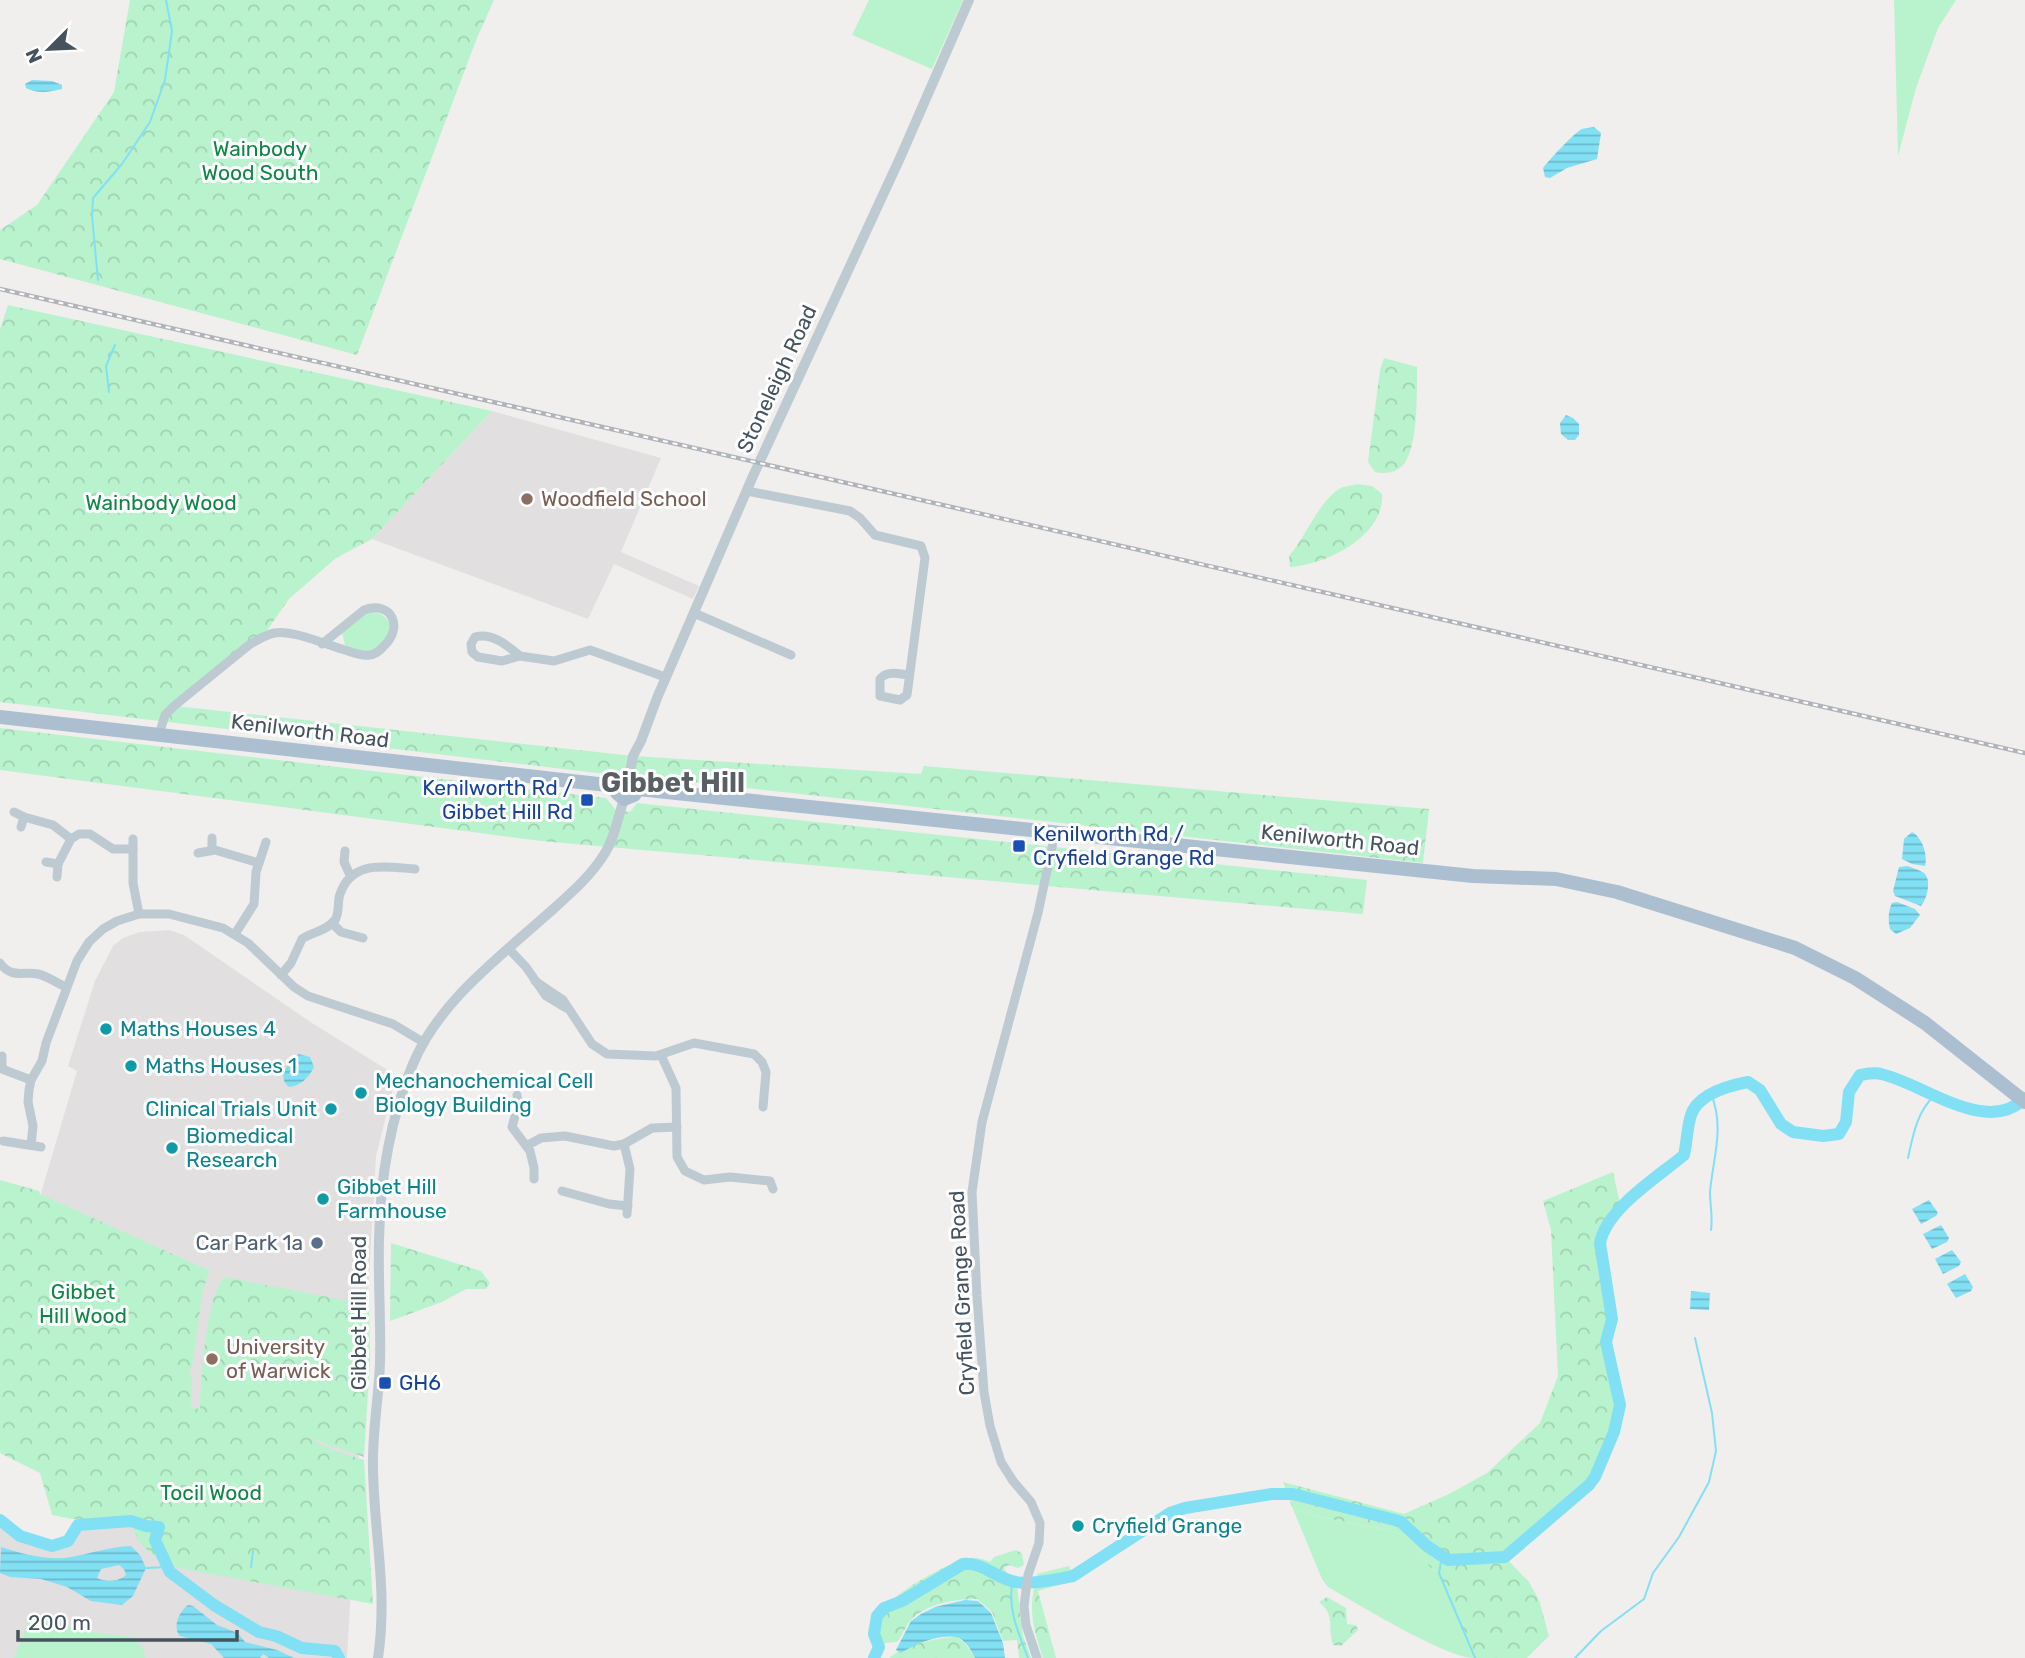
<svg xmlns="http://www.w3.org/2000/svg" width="2025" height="1658" font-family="Rubik,sans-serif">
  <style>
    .education { fill: #e2dfe0 }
    .grass { fill: #b9f3cd }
    .forest { fill: url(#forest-crowns) }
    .water { fill: url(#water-rules); fill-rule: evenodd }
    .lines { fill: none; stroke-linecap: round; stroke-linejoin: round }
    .stream { stroke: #82e0f4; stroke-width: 2 }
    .river { stroke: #82e0f4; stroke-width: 12 }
    .minor { stroke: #becad2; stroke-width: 9 }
    .tertiary { stroke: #becad2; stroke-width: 10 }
    .primary { stroke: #acbfd0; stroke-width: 14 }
    .rail-casing { stroke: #b0b4ba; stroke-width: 4.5 }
    .rail { stroke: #fff; stroke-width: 2; stroke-dasharray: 5; stroke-linecap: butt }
    .education-dot { fill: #8d6e63; stroke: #fff; stroke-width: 2.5 }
    .transit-dot { fill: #1a4fb4; stroke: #fff; stroke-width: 2.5 }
    .culture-dot { fill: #0f9aa8; stroke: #fff; stroke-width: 2.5 }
    .service-dot { fill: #5c6f8a; stroke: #fff; stroke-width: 2.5 }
    .labels { text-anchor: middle; stroke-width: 6; stroke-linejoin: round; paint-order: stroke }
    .park-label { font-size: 21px; fill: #0f8646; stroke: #fff }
    .street-label { font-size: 21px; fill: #45535e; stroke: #fff }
    .education-label { font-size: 21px; fill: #785e54; stroke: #fff; text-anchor: start }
    .transit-label { font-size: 21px; fill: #164399; stroke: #fff; text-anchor: start }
    .culture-label { font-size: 21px; fill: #0d838f; stroke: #fff; text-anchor: start }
    .service-label { font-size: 21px; fill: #4e5e75; stroke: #fff; text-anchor: end }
    .district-label { font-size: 28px; font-weight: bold; fill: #5a5f64; stroke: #fff }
  </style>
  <defs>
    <pattern id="forest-crowns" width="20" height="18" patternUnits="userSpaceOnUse" patternTransform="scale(1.75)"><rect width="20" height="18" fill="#b9f3cd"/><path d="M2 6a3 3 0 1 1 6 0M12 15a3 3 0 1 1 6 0" fill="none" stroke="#a0d2b2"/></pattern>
    <pattern id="water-rules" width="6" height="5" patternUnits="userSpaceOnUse" patternTransform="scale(1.75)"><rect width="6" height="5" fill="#82e0f4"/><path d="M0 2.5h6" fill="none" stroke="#6cb8c9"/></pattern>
  </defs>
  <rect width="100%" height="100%" fill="#f1eeee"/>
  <g class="education">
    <path d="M492,411l169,47 -40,94 78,34 -6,13 -79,-35 -26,55 -216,-80z"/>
    <path d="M169,930l15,5 128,88 82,51 -1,14 -17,68 -29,502h-347v-133l21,16 32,10 22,-10 6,-13 -40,-335 36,-122 -9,-5 27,-85 18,-35 10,-8 17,-6z"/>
  </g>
  <g class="grass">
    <path d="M869,0h94l-31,69 -80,-34z"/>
    <path d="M1894,0h62l-18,28 -22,60 -18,68z"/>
    <path d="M372,611c11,3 15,6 19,16l-4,13 -17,12 -21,-4 -4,-3 -3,-12 23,-20z"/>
    <path d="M1293,1509l32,9 59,11 25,8 21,30 9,6 34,85c-29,-1 -115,-54 -145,-71l-6,-8z"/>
    <path d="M30,1618l67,15 38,4 9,14 1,7h-131z"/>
  </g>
  <g class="forest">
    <path d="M130,0h364l-17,38 -120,317 -357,-96v-29l37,-25 77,-113z"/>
    <path d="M8,305l484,106 -120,128 -36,19 -47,41 -26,37 -88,70 458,50 288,18 3,-8 505,43 -6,54 -759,-84 -11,-4h-39l-614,-73v-373z"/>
    <path d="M1384,358l33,9c0,24 1,71 -10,92 -6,13 -20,16 -32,13l-7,-10 12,-92z"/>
    <path d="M1357,484l15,2 10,8c3,42 -56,71 -92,73l-1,-11c17,-19 30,-56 52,-68 4,-2 11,-2 16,-4z"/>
    <path d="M0,728l606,70 10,12 14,2 7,-9 730,77 -4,34 -822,-73 -541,-71z"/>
    <path d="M1613,1172l8,36c-40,43 -7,63 -9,110 -1,14 -7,23 -5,37 3,17 14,33 13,51 -1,18 -21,65 -31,79l-84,72 24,25 10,18 10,36 -22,22h-54l-34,-85 -9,-6 -21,-30 -25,-8 -59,-11 -32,-9 -10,-27 121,32 45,-20 38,-21 53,-50 18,-47 -7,-146 -8,-29z"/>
    <path d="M0,1180l39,11 1,3 170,77 -7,18 -11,79h-2l-1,6 3,3 -1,31 9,1c1,-26 6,-117 25,-132l144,28 1,56 -6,96 -59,-21 28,14 31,10 9,144 -194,-36c-29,-13 -39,-18 -50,-50l-57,1 -20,-4 -12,-42 -40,-20z"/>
    <path d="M391,1243l90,28 9,12 -4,6h-20l-24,13 -52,19z"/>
    <path d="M1016,1550l6,3 2,12 -6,3 -9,-3 -5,3 5,9 10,1 -2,7 6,51 8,22h-12l-2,-18 -14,1 -11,-29 -15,-13c-20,0 -48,4 -64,19 -7,6 -10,17 -16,24l-13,1 -5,-9c2,-12 6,-25 14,-34 11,-12 60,-40 76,-42 7,-1 15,1 21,4l4,-5z"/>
    <path d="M1069,1566l4,10 -7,7 -28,8 18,67h-13c-11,-34 -15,-48 -6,-84z"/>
    <path d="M1327,1597l19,11 1,16 9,1 2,5 -17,16 -8,-1c-6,-20 3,-29 -14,-43z"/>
    <path d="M956,1637l8,5 11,16h-86c17,-14 45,-20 67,-21z"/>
  </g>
  <g class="water">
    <path d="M32,80l20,1 10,4v4c-12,3 -25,5 -36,-1l-1,-4z"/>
    <path d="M1594,127l7,6 -4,26 -30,9 -17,10 -5,-1 -2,-9c6,-8 32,-36 39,-39 3,-1 8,-1 12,-2z"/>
    <path d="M1566,415l7,3 6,6v11l-4,5h-7l-7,-6 -1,-11z"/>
    <path d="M1912,832c10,5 16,23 13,34l-13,-2 -10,-5 2,-20z"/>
    <path d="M1908,866c4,2 12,4 16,7 8,7 3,26 -3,33l-26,-10 -2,-5 6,-24z"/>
    <path d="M1897,902l18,7 5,6 -10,13 -14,6 -6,-5c-2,-9 -2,-18 2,-26z"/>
    <path d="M299,1054l11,3 4,10c-5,10 -13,19 -25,20 -13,-10 -1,-26 10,-33z"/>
    <path d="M1929,1200l9,13 -2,3 -15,8 -9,-15z"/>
    <path d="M1941,1225l8,13 -2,4 -15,7 -9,-15z"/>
    <path d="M1952,1250l9,12 -2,4 -16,8 -8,-15z"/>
    <path d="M1965,1274l8,13 -2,4 -15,7 -9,-14z"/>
    <path d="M1691,1291l19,2 -1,17 -19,-1z"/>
    <path d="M131,1546l9,9 6,13 -13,28 -11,9 -31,-4 -24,-14 -26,-8 -31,-2 -10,-4 1,-26c21,7 48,14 70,10 21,-4 39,-10 60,-11zM119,1565l5,4 2,6c-7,7 -20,7 -29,3l4,-9z"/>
    <path d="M965,1600l13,1 13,12 12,30 2,15h-30c-4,-8 -10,-19 -19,-21 -18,-3 -41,7 -55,16l-5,-3 15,-29 10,-7 14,-7z"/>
    <path d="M188,1605l5,1 24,19 21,8 7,9 32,8 17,8h-25l-6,-4 -3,4h-36l-13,-14 -31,-8c-8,-9 -1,-24 8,-31z"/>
  </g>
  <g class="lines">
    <g class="stream">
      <path d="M98,280l-6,-64 1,-18 29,-34 28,-42 15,-42 7,-49 -6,-31"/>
      <path d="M109,392l-3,-26 9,-21"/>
      <path d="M1711,1094c14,33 2,64 -1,98 0,13 3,25 1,38"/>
      <path d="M1908,1158c5,-23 9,-46 26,-62"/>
      <path d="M1442,1556l-3,17 36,85"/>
      <path d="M251,1567l2,-16"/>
      <path d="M146,1568l22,-1"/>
      <path d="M1017,1583l-5,2c-4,26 7,49 16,73"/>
      <path d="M1575,1658l26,-27 43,-32 9,-26 26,-36 30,-55 7,-31 -4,-38 -17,-75"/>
    </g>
    <g class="river">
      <path d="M0,1520l20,16 32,10 16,-5 10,-16 53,-4 15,5 13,1 -4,13 15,32 44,33 45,27 17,4 26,12 33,3 4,7"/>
      <path d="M874,1658l5,-11 -5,-13 3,-18 7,-8 18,-7 61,-37c21,-2 33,15 53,18 14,3 42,-3 57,-6l97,-63 15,-5 87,-14h21l102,26 6,2 26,24 21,14 57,-3 84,-72 6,-8 19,-45 6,-27 -14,-63 6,-23 -12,-76c7,-35 58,-66 84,-88 3,-13 3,-27 7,-40 7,-21 36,-29 57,-33l12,8 21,34 12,8 30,4 16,-2 7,-12 3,-30 11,-17c6,-1 15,-3 21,-1 42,9 106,63 144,24"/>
    </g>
    <g class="minor">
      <path d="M747,491l103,20 10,7 15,17 46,11 4,12 -18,137 -7,5 -20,-4v-17c7,-9 19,-5 29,-4"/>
      <path d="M694,613l97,42"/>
      <path d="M520,656c-12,-10 -28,-24 -45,-19l-4,7 1,8 6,5 24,4 18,-5 34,5 36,-11 75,27"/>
      <path d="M159,735l6,-20 9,-9 75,-61c8,-5 16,-10 25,-12 18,-4 55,13 74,18 6,2 14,5 21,4 6,0 10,-4 14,-8 22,-20 8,-47 -19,-37l-42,34"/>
      <path d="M14,812l10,5 -3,10"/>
      <path d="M24,817l29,8 18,14"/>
      <path d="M133,839v44l6,31"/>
      <path d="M212,850v-12"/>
      <path d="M345,851l-1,11 7,15"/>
      <path d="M198,853l17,-3 44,13"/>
      <path d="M46,862l12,2 -1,13"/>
      <path d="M58,864l13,-25 8,-5h11l23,15h20"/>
      <path d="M332,923l9,9 22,6"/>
      <path d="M235,934l19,-30 2,-32 10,-30"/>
      <path d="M509,949l17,18 20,29 20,12"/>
      <path d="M0,963c11,16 23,8 38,11 9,2 19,9 28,13"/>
      <path d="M281,975l10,-12 11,-24c10,-7 25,-8 33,-19 5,-8 2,-18 5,-26 12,-35 47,-27 75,-25"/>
      <path d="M535,981l28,19 29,44 15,10 49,2 38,-13 60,11 8,8 4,10 -3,35"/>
      <path d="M661,1055l15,33 1,69 8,14 19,9 26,-3 40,4 3,8"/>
      <path d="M2,1056v13l29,11"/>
      <path d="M517,1095l1,10 -6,22 18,24 4,17v11"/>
      <path d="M3,1141l38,6"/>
      <path d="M624,1144l6,25 -3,45"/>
      <path d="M31,1145l2,-19 -5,-24 1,-12 2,-10 11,-19 4,-18 31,-82 12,-19 14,-13 14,-8 22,-7h30l54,14 25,15 46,44 14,9 85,28 30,18"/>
      <path d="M528,1145l13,-7 24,-2 49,10 10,-2 28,-16 25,-1"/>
      <path d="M562,1191l47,13 19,2"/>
      <path d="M1037,1658l-11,-33 -2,-19 4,-31 11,-32 1,-20 -9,-21 -18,-21 -12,-19 -11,-36 -6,-34 -7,-96 -5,-104 10,-70 56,-209 17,-80"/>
    </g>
    <g class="tertiary">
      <path d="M629,777l4,-21 8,-15 16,-43 96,-222 147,-318 69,-158"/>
      <path d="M378,1658c10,-69 -4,-123 -5,-190 -1,-36 6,-71 7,-106 1,-41 -2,-81 -1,-122 1,-59 11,-121 34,-176 26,-63 88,-108 138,-153 19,-17 40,-35 54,-58 10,-16 13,-36 19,-54"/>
    </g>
    <g class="primary">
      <path d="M0,717l616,69"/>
      <path d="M616,786l1,7 7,6 10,-4 4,-6"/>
      <path d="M616,786l4,-7 9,-2 7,4 2,8"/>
      <path d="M638,789l835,87 83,3 61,13 178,56 60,30 70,45 100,79"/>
    </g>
    <g class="rail-casing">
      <path id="rail" d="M0,289l2025,464"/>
    </g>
    <use href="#rail" class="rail"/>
  </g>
  <g class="education-dot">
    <circle cx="527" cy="499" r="7"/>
    <circle cx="212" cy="1359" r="7"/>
  </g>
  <g class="transit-dot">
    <rect x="580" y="793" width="14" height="14" rx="3.5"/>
    <rect x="1012" y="839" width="14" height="14" rx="3.5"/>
    <rect x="378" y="1376" width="14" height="14" rx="3.5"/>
  </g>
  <g class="culture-dot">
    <circle cx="106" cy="1029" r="7"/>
    <circle cx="131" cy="1066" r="7"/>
    <circle cx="361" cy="1093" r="7"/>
    <circle cx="331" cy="1109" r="7"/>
    <circle cx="172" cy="1148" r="7"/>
    <circle cx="323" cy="1199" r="7"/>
    <circle cx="1078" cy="1526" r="7"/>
  </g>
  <circle class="service-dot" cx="317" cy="1243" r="7"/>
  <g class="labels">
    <g class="park-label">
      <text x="260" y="156">Wainbody<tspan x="260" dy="24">Wood South</tspan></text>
      <text x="161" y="510">Wainbody Wood</text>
      <text x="83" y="1299">Gibbet<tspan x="83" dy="24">Hill Wood</tspan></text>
      <text x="211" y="1500">Tocil Wood</text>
    </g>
    <g class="street-label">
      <text transform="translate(777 379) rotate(-65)" y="7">Stoneleigh Road</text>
      <text transform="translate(310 731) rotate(7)" y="7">Kenilworth Road</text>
      <text transform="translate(1340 840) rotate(6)" y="7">Kenilworth Road</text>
      <text transform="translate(962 1293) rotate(-93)" y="7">Cryfield Grange Road</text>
      <text transform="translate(359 1313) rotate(-90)" y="7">Gibbet Hill Road</text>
    </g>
    <g class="education-label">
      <text x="541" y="506">Woodfield School</text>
      <text x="226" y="1354">University<tspan x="226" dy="24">of Warwick</tspan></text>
    </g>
    <g class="transit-label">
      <text x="573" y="795" text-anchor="end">Kenilworth Rd /<tspan x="573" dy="24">Gibbet Hill Rd</tspan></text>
      <text x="1033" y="841">Kenilworth Rd /<tspan x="1033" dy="24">Cryfield Grange Rd</tspan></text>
      <text x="399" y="1390">GH6</text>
    </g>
    <g class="culture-label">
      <text x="120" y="1036">Maths Houses 4</text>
      <text x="145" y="1073">Maths Houses 1</text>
      <text x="375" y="1088">Mechanochemical Cell<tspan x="375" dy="24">Biology Building</tspan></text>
      <text x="317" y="1116" text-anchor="end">Clinical Trials Unit</text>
      <text x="186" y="1143">Biomedical<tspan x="186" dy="24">Research</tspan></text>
      <text x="337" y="1194">Gibbet Hill<tspan x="337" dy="24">Farmhouse</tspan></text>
      <text x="1092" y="1533">Cryfield Grange</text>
    </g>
    <g class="service-label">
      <text x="303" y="1250">Car Park 1a</text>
    </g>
    <g class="district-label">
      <text x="673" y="792">Gibbet Hill</text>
    </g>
  </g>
  <g transform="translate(49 49) rotate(246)" stroke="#ffffff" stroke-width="5" paint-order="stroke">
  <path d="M0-5L12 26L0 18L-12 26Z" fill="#45535e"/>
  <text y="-10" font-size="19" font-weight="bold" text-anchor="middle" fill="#45535e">N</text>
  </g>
  <path d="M18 1630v10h219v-10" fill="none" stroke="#45535e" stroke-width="3.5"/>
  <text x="28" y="1630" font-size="21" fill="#45535e" stroke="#ffffff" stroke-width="5" paint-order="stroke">200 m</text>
</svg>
